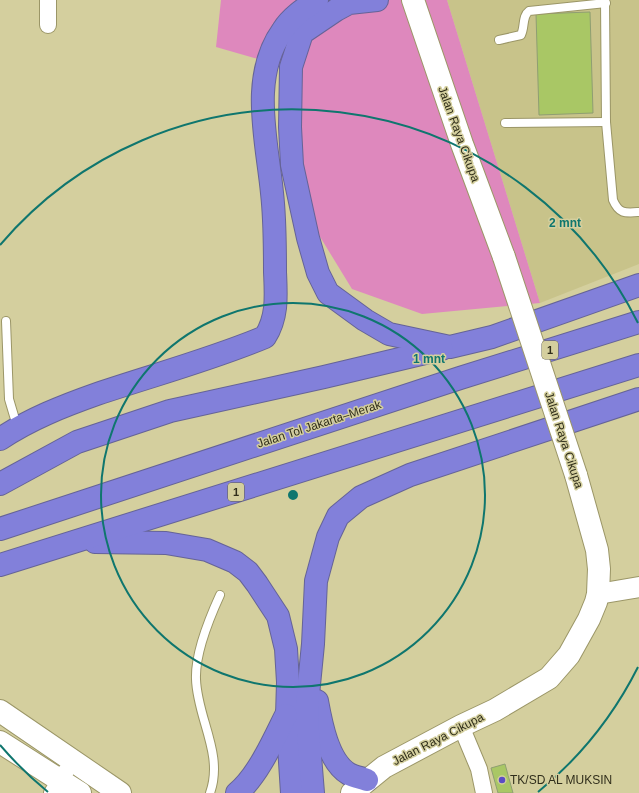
<svg xmlns="http://www.w3.org/2000/svg" width="639" height="793" font-family="Arial,sans-serif">
  <style>
    .built { fill: #c8c38a }
    .green { fill: #de88bd }
    .building { fill: #a9c765; stroke: #8f9e72 }
    .lines { fill: none; stroke-linecap: round; stroke-linejoin: round }
    .service-casing { stroke: #9b9667; stroke-width: 10 }
    .minor-casing { stroke: #9b9667; stroke-width: 18 }
    .tertiary-casing { stroke: #9b9667; stroke-width: 22 }
    .secondary-casing { stroke: #9b9667; stroke-width: 24 }
    .motorway-casing { stroke: #656397; stroke-width: 24 }
    .service { stroke: #fff; stroke-width: 8 }
    .minor { stroke: #fff; stroke-width: 16 }
    .tertiary { stroke: #fff; stroke-width: 20 }
    .secondary { stroke: #fff; stroke-width: 22 }
    .motorway { stroke: #8280da; stroke-width: 22 }
    .secondary-bridge-casing { stroke: #9b9667; stroke-width: 24; stroke-linecap: butt }
    .secondary-bridge { stroke: #fff; stroke-width: 22 }
    .ring { fill: none; stroke: #0f766e; stroke-width: 2 }
    .poi-dot { fill: #5b4dc5; stroke: #d4cf9e; stroke-width: 1.5 }
    .labels { text-anchor: middle; stroke-width: 3; stroke-linejoin: round; paint-order: stroke }
    .shield { fill: #d4cf9e; stroke: #615e42; stroke-width: 1 }
    .shield-label { font-size: 11px; font-weight: bold; fill: #302e1b }
    .street-label { font-size: 12px; fill: #302e1b; stroke: #d4cf9e }
    .poi-label { font-size: 12px; fill: #302e1b; stroke: #d4cf9e; text-anchor: start }
    .centre { fill: #0f766e; stroke: #d4cf9e; stroke-width: 2 }
    .ring-label { font-size: 12px; text-anchor: middle; font-weight: bold; fill: #0f766e; stroke: #d4cf9e; stroke-width: 3; stroke-linejoin: round; paint-order: stroke }
  </style>
  <rect width="100%" height="100%" fill="#d4cf9e"/>
  <path class="built" d="M447,0h192v264l-99,39z"/>
  <path class="green" d="M221,0h226l93,303 -118,11 -70,-25 -41,-67 -25,-155 -70,-20z"/>
  <g class="building">
    <path d="M590,12l3,101 -54,2 -3,-101z"/>
    <path d="M505,764l8,29h-15l-7,-25z"/>
  </g>
  <g class="lines">
    <g class="service-casing">
      <g id="service">
        <path d="M605,0l1,122 7,78c6,14 12,13 26,12"/>
        <path d="M499,40l22,-5c4,-8 1,-19 8,-24l77,-8"/>
        <path d="M505,123l101,-1"/>
        <path d="M6,321l3,78 8,27"/>
        <path d="M210,793c14,-39 -13,-75 -14,-114 -1,-26 13,-60 24,-84"/>
      </g>
    </g>
    <g class="minor-casing">
      <g id="minor">
        <path d="M48,0v25"/>
        <path d="M461,726l18,43 5,24"/>
        <path d="M52,793l14,-22"/>
      </g>
    </g>
    <g class="tertiary-casing">
      <path id="tertiary" d="M598,594l41,-7"/>
    </g>
    <g class="secondary-casing">
      <g id="secondary">
        <path d="M413,0l49,144 42,113"/>
        <path d="M0,711l120,82"/>
        <path d="M0,742l80,51"/>
        <path d="M352,793l32,-26 77,-41 34,-16 54,-32 20,-23 20,-36 7,-17 2,-8 1,-25 -2,-19 -21,-75"/>
      </g>
    </g>
    <g class="motorway-casing">
      <g id="motorway">
        <path d="M377,0l-28,3 -13,7 -34,23 -11,34 -1,60 2,38 16,73 10,35 10,20 37,27 24,14 61,13 42,-10 147,-52"/>
        <path d="M0,439c30,-20 63,-33 97,-45 56,-19 113,-34 168,-57 13,-20 11,-42 10,-65 0,-26 0,-53 -3,-79 -5,-53 -23,-116 11,-163 8,-13 22,-22 34,-30"/>
        <path d="M0,484l77,-42 93,-31 154,-34 118,-28"/>
        <path d="M0,529l460,-151 179,-56"/>
        <path d="M95,542l71,1 41,7 28,12 13,10 9,12 21,32 8,33 2,33 -1,33 5,78"/>
        <path d="M0,565l639,-200"/>
        <path d="M317,701c4,22 11,61 32,73 5,3 13,4 18,6"/>
        <path d="M237,793c21,-17 37,-54 49,-78"/>
        <path d="M313,793l-5,-62 -1,-26 6,-61 3,-63 12,-44 10,-21 23,-19 49,-22 229,-76"/>
      </g>
    </g>
    <use href="#service" class="service"/>
    <use href="#minor" class="minor"/>
    <use href="#tertiary" class="tertiary"/>
    <use href="#secondary" class="secondary"/>
    <use href="#motorway" class="motorway"/>
    <g class="secondary-bridge-casing">
      <path id="secondary-bridge" d="M504,257l72,218"/>
    </g>
    <use href="#secondary-bridge" class="secondary-bridge"/>
  </g>
  <g class="ring">
    <circle cx="293" cy="495" r="192"/>
    <path d="M638 667A385 385 0 0 1 538 792M48 792A385 385 0 0 1 0 745M0 245A385 385 0 0 1 638 323"/>
  </g>
  <circle class="poi-dot" cx="502" cy="780" r="4"/>
  <g class="labels">
    <g class="shield">
      <rect x="542" y="341" width="16" height="18" rx="3"/>
      <rect x="228" y="483" width="16" height="18" rx="3"/>
    </g>
    <g class="shield-label">
      <text x="550" y="354">1</text>
      <text x="236" y="496">1</text>
    </g>
    <g class="street-label">
      <text transform="translate(459 134) rotate(70)" y="4">Jalan Raya Cikupa</text>
      <text transform="translate(319 424) rotate(-18)" y="4">Jalan Tol Jakarta–Merak</text>
      <text transform="translate(564 440) rotate(72)" y="4">Jalan Raya Cikupa</text>
      <text transform="translate(438 739) rotate(-27)" y="4">Jalan Raya Cikupa</text>
    </g>
    <g class="poi-label">
      <text x="510" y="784">TK/SD AL MUKSIN</text>
    </g>
  </g>
  <circle cx="293" cy="495" r="6" class="centre"/>
  <g class="ring-label">
    <text x="565" y="227">2 mnt</text>
    <text x="429" y="363">1 mnt</text>
  </g>
</svg>
